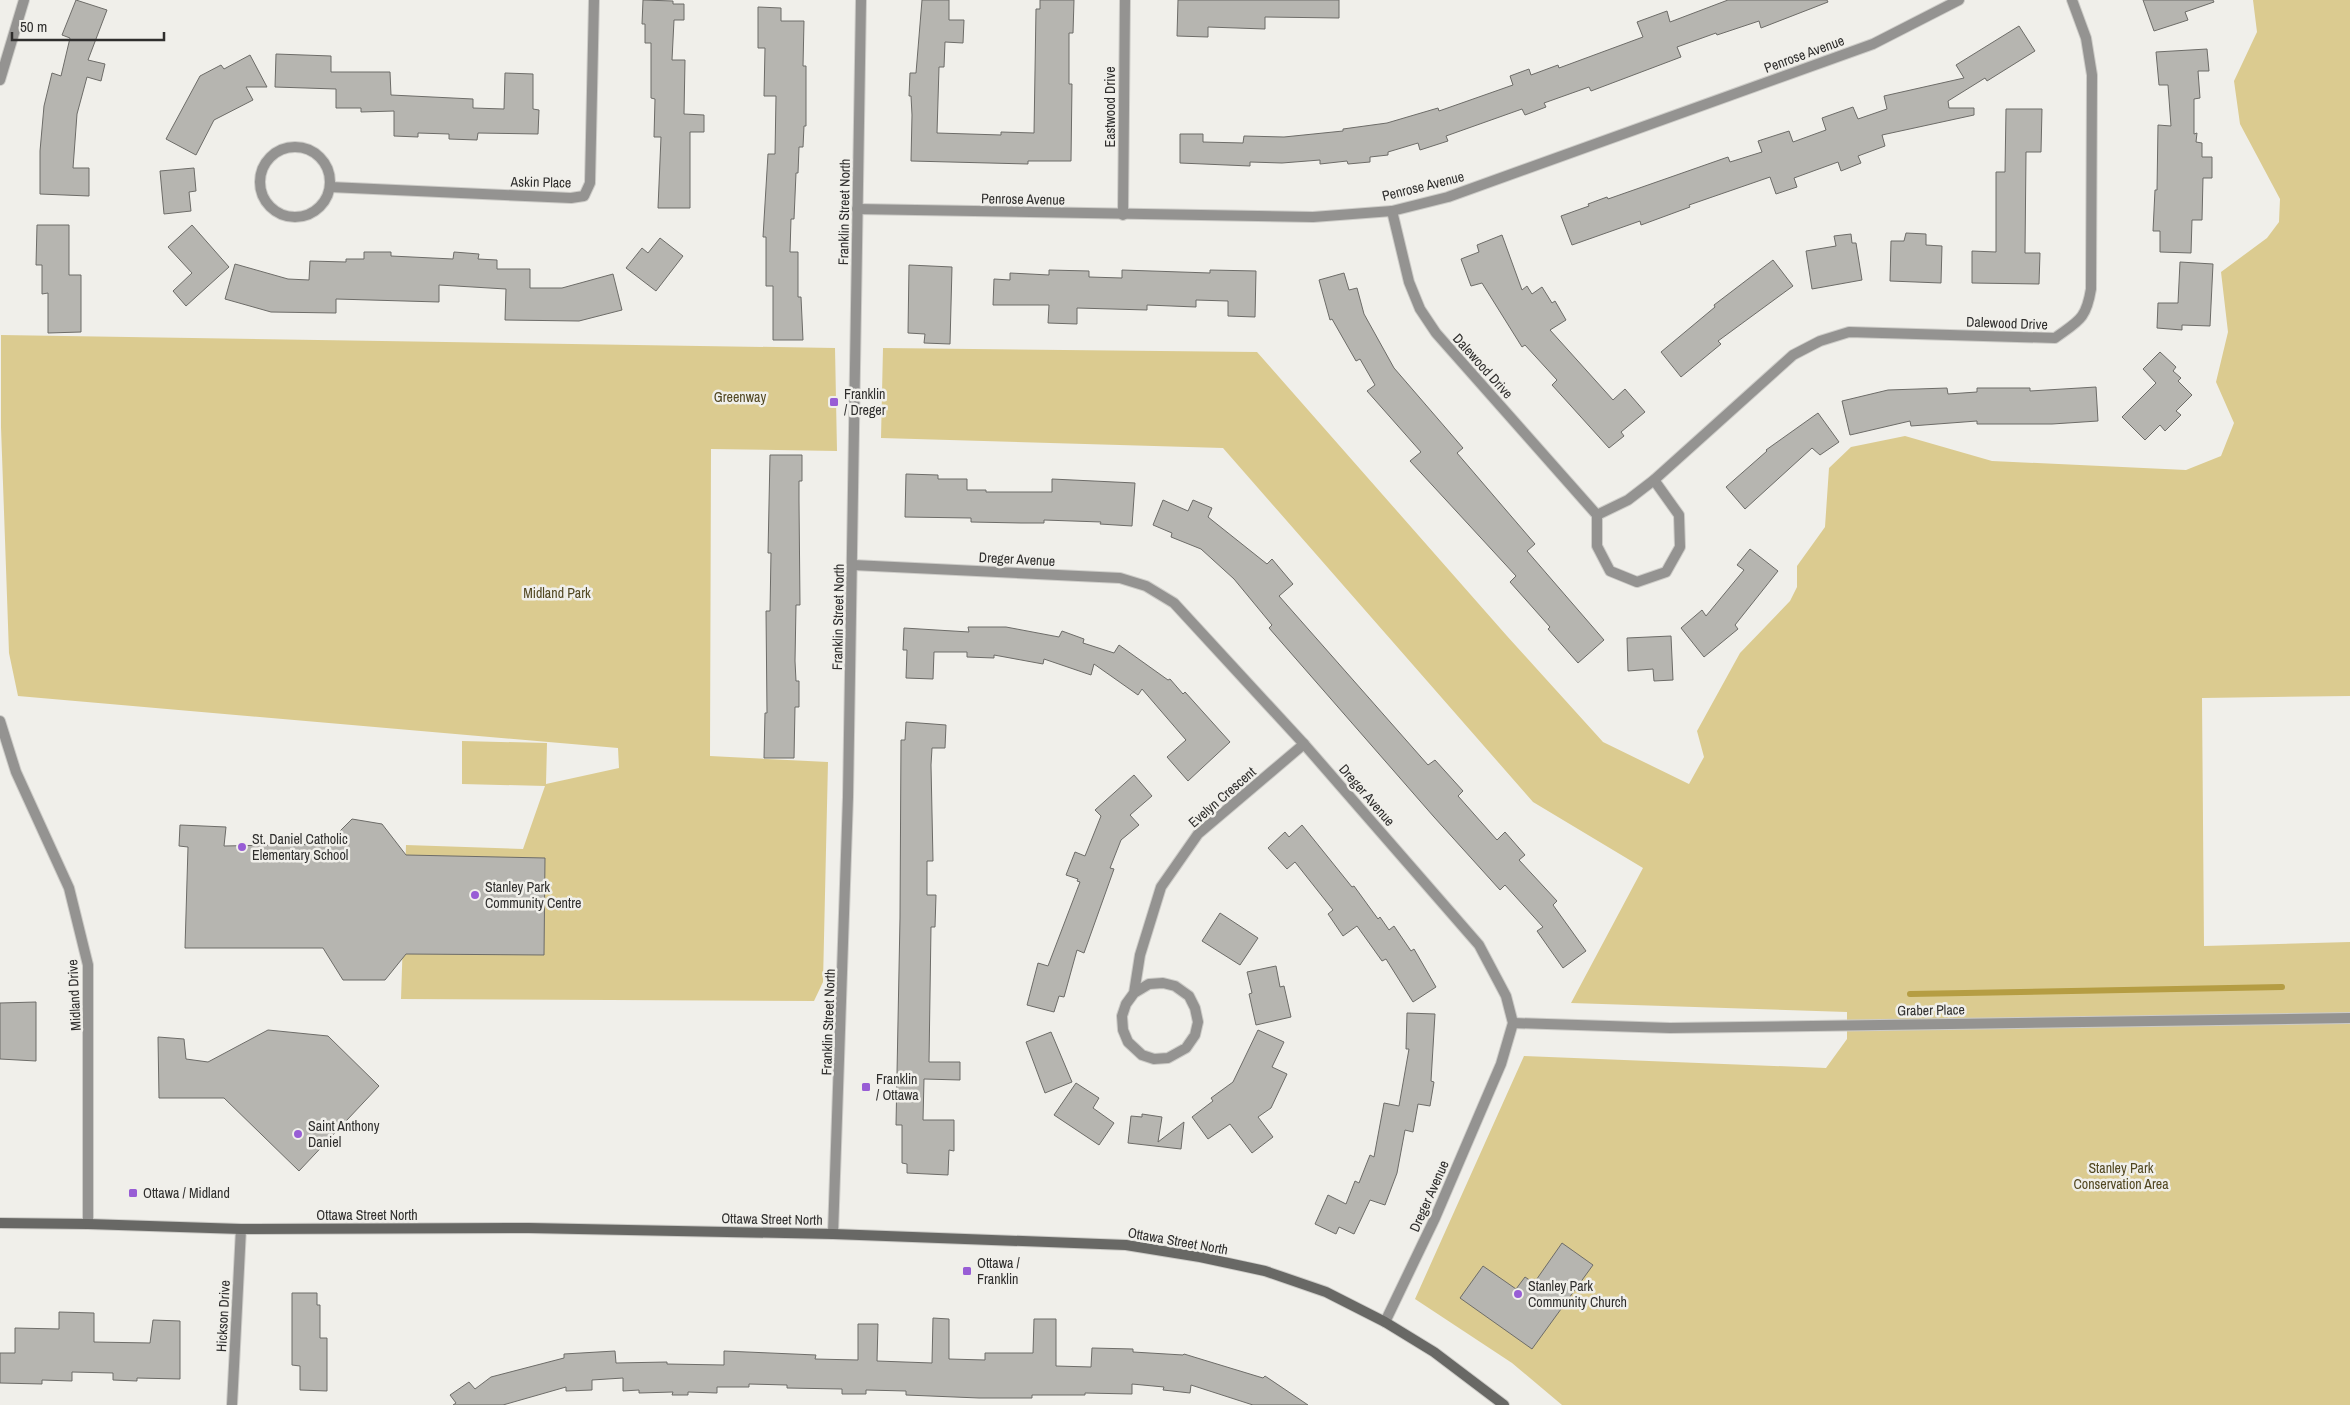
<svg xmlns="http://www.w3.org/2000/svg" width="2350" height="1405" font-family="'Archivo Narrow',sans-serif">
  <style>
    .green { fill: #dbcb90 }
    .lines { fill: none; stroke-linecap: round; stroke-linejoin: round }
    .stream { stroke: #b59d43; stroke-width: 6 }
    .building { fill: #b6b5b0; stroke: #6d6c68 }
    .minor-casing { stroke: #cdccc8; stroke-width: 12 }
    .tertiary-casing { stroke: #cdccc8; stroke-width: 12 }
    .secondary-casing { stroke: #cdccc8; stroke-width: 12 }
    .minor { stroke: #949391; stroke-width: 10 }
    .tertiary { stroke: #949391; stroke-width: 10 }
    .secondary { stroke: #686865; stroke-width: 10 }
    .poi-dot { fill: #985dd5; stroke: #f0efea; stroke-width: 2 }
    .labels { text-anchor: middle; stroke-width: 5; stroke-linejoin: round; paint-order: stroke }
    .street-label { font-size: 14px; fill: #2f2e2d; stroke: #f0efea }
    .poi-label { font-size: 14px; fill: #2f2e2d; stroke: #f0efea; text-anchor: start }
    .park-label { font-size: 14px; fill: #514721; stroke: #f0efea }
  </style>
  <rect width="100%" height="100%" fill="#f0efea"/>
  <g class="green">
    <path d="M2253,0h97v696l-148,2 2,248 146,-4v463h-788l-50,-42 -97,-64 109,-243 302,12 21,-29v-27l-276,-9 72,-135 -110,-66 -310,-354 -342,-10 2,-90 374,4 250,284 96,106 86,42 15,-27 -7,-26 43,-78 50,-52 7,-14v-21l28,-39 4,-59 22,-21 54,-11 87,25 194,9 35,-14 13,-33 -18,-41 12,-50 -7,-60 46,-34 12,-16 1,-23 -40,-75 -6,-43 23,-49z"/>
    <path d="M1,335l834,13 2,103 -126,-2 -1,307 118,6 -5,220 -9,19 -413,-2 5,-154 117,4 22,-63 -83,-2v-43l85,2 -1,41 73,-16 -1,-20 -600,-52 -9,-43 -8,-226z"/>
  </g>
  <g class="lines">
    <path class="stream" d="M1910,994l372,-7"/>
  </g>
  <g class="building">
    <path d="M76,0l31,10 -19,50 17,4 -4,17 -14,-4 -10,37 -4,54h16v28l-49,-2v-43l4,-45 8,-33 9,3 9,-38 -8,-3z"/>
    <path d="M643,0l30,1v3h11v16h-10l-2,40h13l-1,54 20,1v17h-14v76h-32l3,-71h-7l1,-38 -4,-1v-55h-6v-19h-3z"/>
    <path d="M922,0h27v20h15l-1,23 -18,-1 -1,25h-5l-2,66 64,2v-3l33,1 2,-124h4v-9h34l-1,33h-4v51h3l-1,77h-43v3l-117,-3 1,-46 -1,-19h-2l1,-23h6z"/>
    <path d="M1178,0h161v18l-74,-1v12l-57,-2v10l-31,-1z"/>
    <path d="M1728,0h99l1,2 -67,26 -2,-7 -42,14 -1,-2 -39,14 4,10 -90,34 -2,-4 -45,16 2,4 -21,8 -3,-6 -76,27 2,5 -28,9 -2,-7 -30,9v3l-18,2v5l-22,2 -1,-3 -27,3v-4l-38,3 -32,-1v4l-70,-3v-29h23v8l40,1 1,-7 40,1 59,-6v-2l44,-6 51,-15 1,3 74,-26 -3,-9 19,-7 2,6 27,-10 1,3 84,-31 -6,-15 30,-11 3,11z"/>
    <path d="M2143,0h70l1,2 -29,10 3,8 -34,11z"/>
    <path d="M758,7l23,1v13h23l-1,45h3v60h-2l-1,21h-4l-1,26h-2l-2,46h-3l-1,33h8v45h3l2,43h-30v-54h-7v-49h-3l5,-83h7l1,-58h-12l1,-48h-7z"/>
    <path d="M2019,26l16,25 -48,30 -2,-3 -37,23 1,7h25v7l-92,20 3,11 -27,10 3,7 -20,8 -3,-9 -44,16 3,9 -21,7 -6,-17 -81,28 1,2 -49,18 -1,-4 -68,24 -11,-29 28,-10 -1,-2 19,-7 1,2 120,-42 2,5 32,-10 -4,-11 31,-10 4,11 33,-12 -4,-12 31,-11 5,12 29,-10 -3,-13 80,-18 -8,-13z"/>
    <path d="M2207,49l2,22h-11l2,27 -6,1v35l3,-1 -1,9 6,1v14h10v21h-9l-1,42h-10l-1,33 -31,-1v-21h-7l2,-41h2l1,-65 13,1 -3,-41h-9l-3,-33z"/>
    <path d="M276,54l55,2v16h59l1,23 82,4v9l31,1 1,-36 28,1v35l6,1 -1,24 -60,-1 -1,7 -28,-1v-5l-31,-1v4l-24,-1v-25l-33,1v-4h-25v-19l-61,-2z"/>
    <path d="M250,55l17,32h-21l7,13 -39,20 -18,35 -30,-16 34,-63 21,-11 3,4z"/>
    <path d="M2006,109h36l-1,43h-15l-1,101h15l-1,31 -67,-1v-32l24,1v-80h9z"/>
    <path d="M194,168l2,23 -7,1 2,19 -27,3 -4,-43z"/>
    <path d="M37,225h32v50h12v57l-33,1v-40l-6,1v-29h-6z"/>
    <path d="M192,225l37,42 -43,39 -13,-15 19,-18 -24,-26z"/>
    <path d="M1906,233l20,1v11l16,1 -1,37 -51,-2 1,-40h13z"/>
    <path d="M1851,234l1,9h4l6,37 -50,9 -6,-38 30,-5 -2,-10z"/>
    <path d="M1502,235l20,55 5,-4 5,8 10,-7 10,16 3,-2 11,19 -16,10 63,70 12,-11 20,23 -24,20 3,4 -15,12 -57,-63 5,-5 -32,-35 -3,2 -40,-64 -11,3 -10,-27 18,-7 -2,-7z"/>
    <path d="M660,238l23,18 -27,35 -30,-23 16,-20 6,5z"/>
    <path d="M364,252h27v4l62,3 1,-7 25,2 -1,5 19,1v9h33v19h32l51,-14 9,36 -43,11 -74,-1 1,-31 -67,-4v17l-103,-3v14l-65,-1 -46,-13 10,-35 53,15 21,1 1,-19 36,1v-3h18z"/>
    <path d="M1773,260l20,26 -75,55 3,3 -40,33 -20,-25 54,-45 -1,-2z"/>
    <path d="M2180,262l33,2 -3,62 -28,-1v5l-25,-2 1,-25h20z"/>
    <path d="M909,265l43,2 -2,77 -26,-1 1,-9 -17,-1z"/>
    <path d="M1049,270l40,1v6l33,1v-8l88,3v-3l46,1 -1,46 -27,-1v-15l-32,-1v7l-49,-2v5l-70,-2v16l-29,-1 1,-18h-56l1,-26 16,1v-7l39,2z"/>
    <path d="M1344,273l5,17 8,-2 7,26 30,54 69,80 -6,5 78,91 -8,7 77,89 -26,23 -30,-34 2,-2 -40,-45 6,-6 -106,-115 11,-9 -54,-61 8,-6 -15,-26 -4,2 -24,-42 -2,1 -11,-40z"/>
    <path d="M2160,352l16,15 -3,4 8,7 -3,3 14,14 -16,16 5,4 -16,16 -5,-6 -15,15 -23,-23 34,-34 -13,-14z"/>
    <path d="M2096,387l2,34 -46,3h-75v-3l-66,5 -1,-5 -60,14 -8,-34 46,-11 59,-2 1,6 29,-2v-4h53v3z"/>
    <path d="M1818,413l21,29 -19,13 -8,-7 -67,61 -19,-22 41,-36 -1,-1z"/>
    <path d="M770,455h32v26h-3v20l1,104h-4l-1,56 1,20h3v26h-4l-1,51h-30l1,-45h2l-1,-102h4l1,-58h-3z"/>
    <path d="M906,474l32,1v4h29v11h19v2h66v-13l83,4 -3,43 -32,-2 1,-2 -57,-2v3h-23l-50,-1v-4l-66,-1z"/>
    <path d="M1163,500l25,11 5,-11 19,8 -4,9 59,47 5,-5 21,25 -14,12 149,169 7,-5 28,31 -5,5 39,44 8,-8 20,23 -6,5 38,41 -4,4 33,46 -23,17 -26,-37 6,-4 -38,-42 -5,5 -66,-73 -165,-189 3,-3 -38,-46 -33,-30 -30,-12 1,-4 -19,-8z"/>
    <path d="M1750,549l28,22 -43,54 3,4 -34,28 -23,-29 21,-18 4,6 38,-46 -7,-5z"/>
    <path d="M968,627h38l53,10 3,-6 22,8 -1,4 31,10 5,-8 49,35 2,-1 13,15 2,-2 45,50 -42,39 -21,-24 19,-17 -44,-51 -4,6 -44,-31 -3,11 -47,-16 -1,5 -49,-9v3l-27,-1v-5h-33l-1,27 -27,-1 1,-28h-4l1,-22 65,4z"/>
    <path d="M1671,636l2,44 -19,1 -1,-12 -25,2 -1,-33z"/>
    <path d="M906,722l40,3 -1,23h-13l-1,17 2,96h-6v34h9l-1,32h-4l-2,135h31v18l-36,-1 -1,41h31v31l-5,-1 -1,25 -41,-2v-9l-5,-1v-38h-6l4,-207 1,-178h4z"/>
    <path d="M1134,775l18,21 -22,19 9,10 -18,15 -11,28 4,1 -30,84 -7,-3 -13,47 -5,-1 -5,16 -27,-7 11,-42 10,3 32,-84 -3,-1 1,-2 -12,-4 9,-23 10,4 16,-40 -6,-6z"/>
    <path d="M352,819l30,5 24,31 139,3 -1,97 -138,-1 -21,26h-42l-20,-32h-138l3,-101 -9,-1 1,-21 46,2 -2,19 103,-2z"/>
    <path d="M1302,825l50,62 2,-1 24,33 2,-2 9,13 5,-4 17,25 3,-2 22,38 -23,15 -27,-43 -4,2 -25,-35 -14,10 -15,-22 5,-4 -38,-48 -8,7 -19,-21 17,-16 4,5z"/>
    <path d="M1220,913l38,25 -18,27 -38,-24z"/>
    <path d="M1276,966l4,21 4,-1 7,31 -35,8 -7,-31 3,-1 -5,-21z"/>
    <path d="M36,1002v59l-36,-2v-56z"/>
    <path d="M1407,1013l28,1 -4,67 3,1 -4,24 -12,-2 -5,28 -8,-2 -8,43 -12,32 -15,-5 -16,34 -15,-7 -3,7 -21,-10 13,-29 18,9 9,-23 4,2 11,-28 4,2 10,-54 15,3 10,-57h-3z"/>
    <path d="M268,1030l60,6 51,50 -80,85 -75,-73h-65l-1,-61 26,2 2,20 22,3z"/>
    <path d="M1258,1030l26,12 -12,25 15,7 -16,34 -13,9 15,20 -21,16 -22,-29 -22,15 -16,-22 21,-16 -2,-3 22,-16z"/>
    <path d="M1051,1032l21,50 -27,11 -19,-51z"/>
    <path d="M1076,1083l23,15 -6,10 21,15 -15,22 -45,-30z"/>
    <path d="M1142,1114l20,3 -4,25 26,-20 -3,27 -53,-6 3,-27 11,1z"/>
    <path d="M1562,1243l31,22 -61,84 -72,-51 23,-32 33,23 9,-12 9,6z"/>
    <path d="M292,1293h25v12h3v33h7v53l-27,-1v-24l-8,-1z"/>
    <path d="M59,1312l35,1v29l56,1 3,-23 27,1v58l-43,-1v3l-24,-1v-7l-41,-1v9l-30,-1v4l-42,-1v-30h15v-25l44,1z"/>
    <path d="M933,1318l16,1v40l36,1v-7h48l1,-34h22v47l35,1 1,-19 41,1v3l50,3 1,-1 79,24 2,-2 43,29h-55l-62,-20 -1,8 -27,-3 1,-3 -32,-3v10l-47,-1v2h-53v3h-53l-73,-3v-4l-40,-1v4h-24v-5l-55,-1v-3l-38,-1v3h-32v6l-29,-1v3h-16l1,-3 -34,1v-3l-16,1v-13l-31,2v10l-26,1v-4l-63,18h-50l3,-2 -6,-8 19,-13 6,7 16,-12 73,-19v-4l51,-3 1,12 51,-1v2l57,1v-14l92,4 -1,4 43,1v-36h20l-1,37 55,2z"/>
  </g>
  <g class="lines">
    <g class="minor-casing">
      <g id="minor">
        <path d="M0,80l24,-80"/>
        <circle cx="295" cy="182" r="35"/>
        <path d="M330,187l241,11 13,-2 6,-13 4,-183"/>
        <path d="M857,209l456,8 79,-6 56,-14 425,-153 86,-44"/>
        <path d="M1392,211l17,71 11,27 16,24 161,182v31l13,25 27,11 29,-10 14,-25 -1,-32 -25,-35"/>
        <path d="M1123,215l2,-215"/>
        <path d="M1597,515l31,-15 26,-20 139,-125 27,-14 29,-9 206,6c23,-17 31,-18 36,-49l1,-214 -6,-37 -14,-38"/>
        <path d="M853,565l267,13 26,8 28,17 130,141 175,201 27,51 7,27 -12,41 -66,154 -50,104"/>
        <path d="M0,721l16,51 53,116 19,77v259"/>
        <path d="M1134,993l15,-9 14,-1 12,3 14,10 6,12 3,14 -3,13 -9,13 -18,10 -14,1 -12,-4 -14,-13 -5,-12 -1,-14 4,-12 8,-11 6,-38 21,-68 37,-53 106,-90"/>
        <path d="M1513,1023l157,5 680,-10"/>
        <path d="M232,1405l9,-176"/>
      </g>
    </g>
    <g class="tertiary-casing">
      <path id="tertiary" d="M833,1234l15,-437 13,-797"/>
    </g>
    <g class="secondary-casing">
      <path id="secondary" d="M0,1223l88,1 153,5 288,-1 304,6 293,11 74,12 65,14 61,21 59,30 49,30 70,53"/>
    </g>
    <use href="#minor" class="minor"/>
    <use href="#tertiary" class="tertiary"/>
    <use href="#secondary" class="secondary"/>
  </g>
  <g class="poi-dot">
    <rect x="829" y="397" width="10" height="10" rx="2.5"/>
    <circle cx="242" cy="847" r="5"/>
    <circle cx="475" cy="895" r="5"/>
    <rect x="861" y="1082" width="10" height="10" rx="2.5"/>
    <circle cx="298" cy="1134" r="5"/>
    <rect x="128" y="1188" width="10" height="10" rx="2.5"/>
    <rect x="962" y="1266" width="10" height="10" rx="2.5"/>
    <circle cx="1518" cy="1294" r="5"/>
  </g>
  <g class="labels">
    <g class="street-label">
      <text transform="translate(1804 54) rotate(-20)" y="5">Penrose Avenue</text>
      <text transform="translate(1110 107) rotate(-90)" y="5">Eastwood Drive</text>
      <text transform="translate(541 182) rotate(1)" y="5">Askin Place</text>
      <text transform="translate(1423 186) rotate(-14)" y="5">Penrose Avenue</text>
      <text transform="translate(1023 199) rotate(1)" y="5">Penrose Avenue</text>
      <text transform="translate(844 212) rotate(-89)" y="5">Franklin Street North</text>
      <text transform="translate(2007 323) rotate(2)" y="5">Dalewood Drive</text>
      <text transform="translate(1483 366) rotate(48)" y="5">Dalewood Drive</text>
      <text transform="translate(1017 559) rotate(3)" y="5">Dreger Avenue</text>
      <text transform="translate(838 617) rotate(-89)" y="5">Franklin Street North</text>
      <text transform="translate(1367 795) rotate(49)" y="5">Dreger Avenue</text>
      <text transform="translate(1222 797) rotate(-41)" y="5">Evelyn Crescent</text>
      <text transform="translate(74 995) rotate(-93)" y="5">Midland Drive</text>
      <text transform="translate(1931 1010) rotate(-1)" y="5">Graber Place</text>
      <text transform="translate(828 1022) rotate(-88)" y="5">Franklin Street North</text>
      <text transform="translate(1429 1196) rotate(-66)" y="5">Dreger Avenue</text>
      <text x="367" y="1220">Ottawa Street North</text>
      <text transform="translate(772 1219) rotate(1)" y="5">Ottawa Street North</text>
      <text transform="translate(1178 1241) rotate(10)" y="5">Ottawa Street North</text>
      <text transform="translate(223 1316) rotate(-87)" y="5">Hickson Drive</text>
    </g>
    <g class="poi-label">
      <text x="844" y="399">Franklin<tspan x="844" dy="16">/ Dreger</tspan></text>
      <text x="252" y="844">St. Daniel Catholic<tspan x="252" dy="16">Elementary School</tspan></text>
      <text x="485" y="892">Stanley Park<tspan x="485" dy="16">Community Centre</tspan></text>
      <text x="876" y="1084">Franklin<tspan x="876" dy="16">/ Ottawa</tspan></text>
      <text x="308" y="1131">Saint Anthony<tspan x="308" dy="16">Daniel</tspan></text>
      <text x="143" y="1198">Ottawa / Midland</text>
      <text x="977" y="1268">Ottawa /<tspan x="977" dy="16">Franklin</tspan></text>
      <text x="1528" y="1291">Stanley Park<tspan x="1528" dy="16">Community Church</tspan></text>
    </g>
    <g class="park-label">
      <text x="740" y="402">Greenway</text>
      <text x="557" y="598">Midland Park</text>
      <text x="2121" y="1173">Stanley Park<tspan x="2121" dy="16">Conservation Area</tspan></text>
    </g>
  </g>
  <path d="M12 32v8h152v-8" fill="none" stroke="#2f2e2d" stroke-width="2.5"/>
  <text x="20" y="32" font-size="15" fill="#2f2e2d" stroke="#f0efea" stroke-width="4" paint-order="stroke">50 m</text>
</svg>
